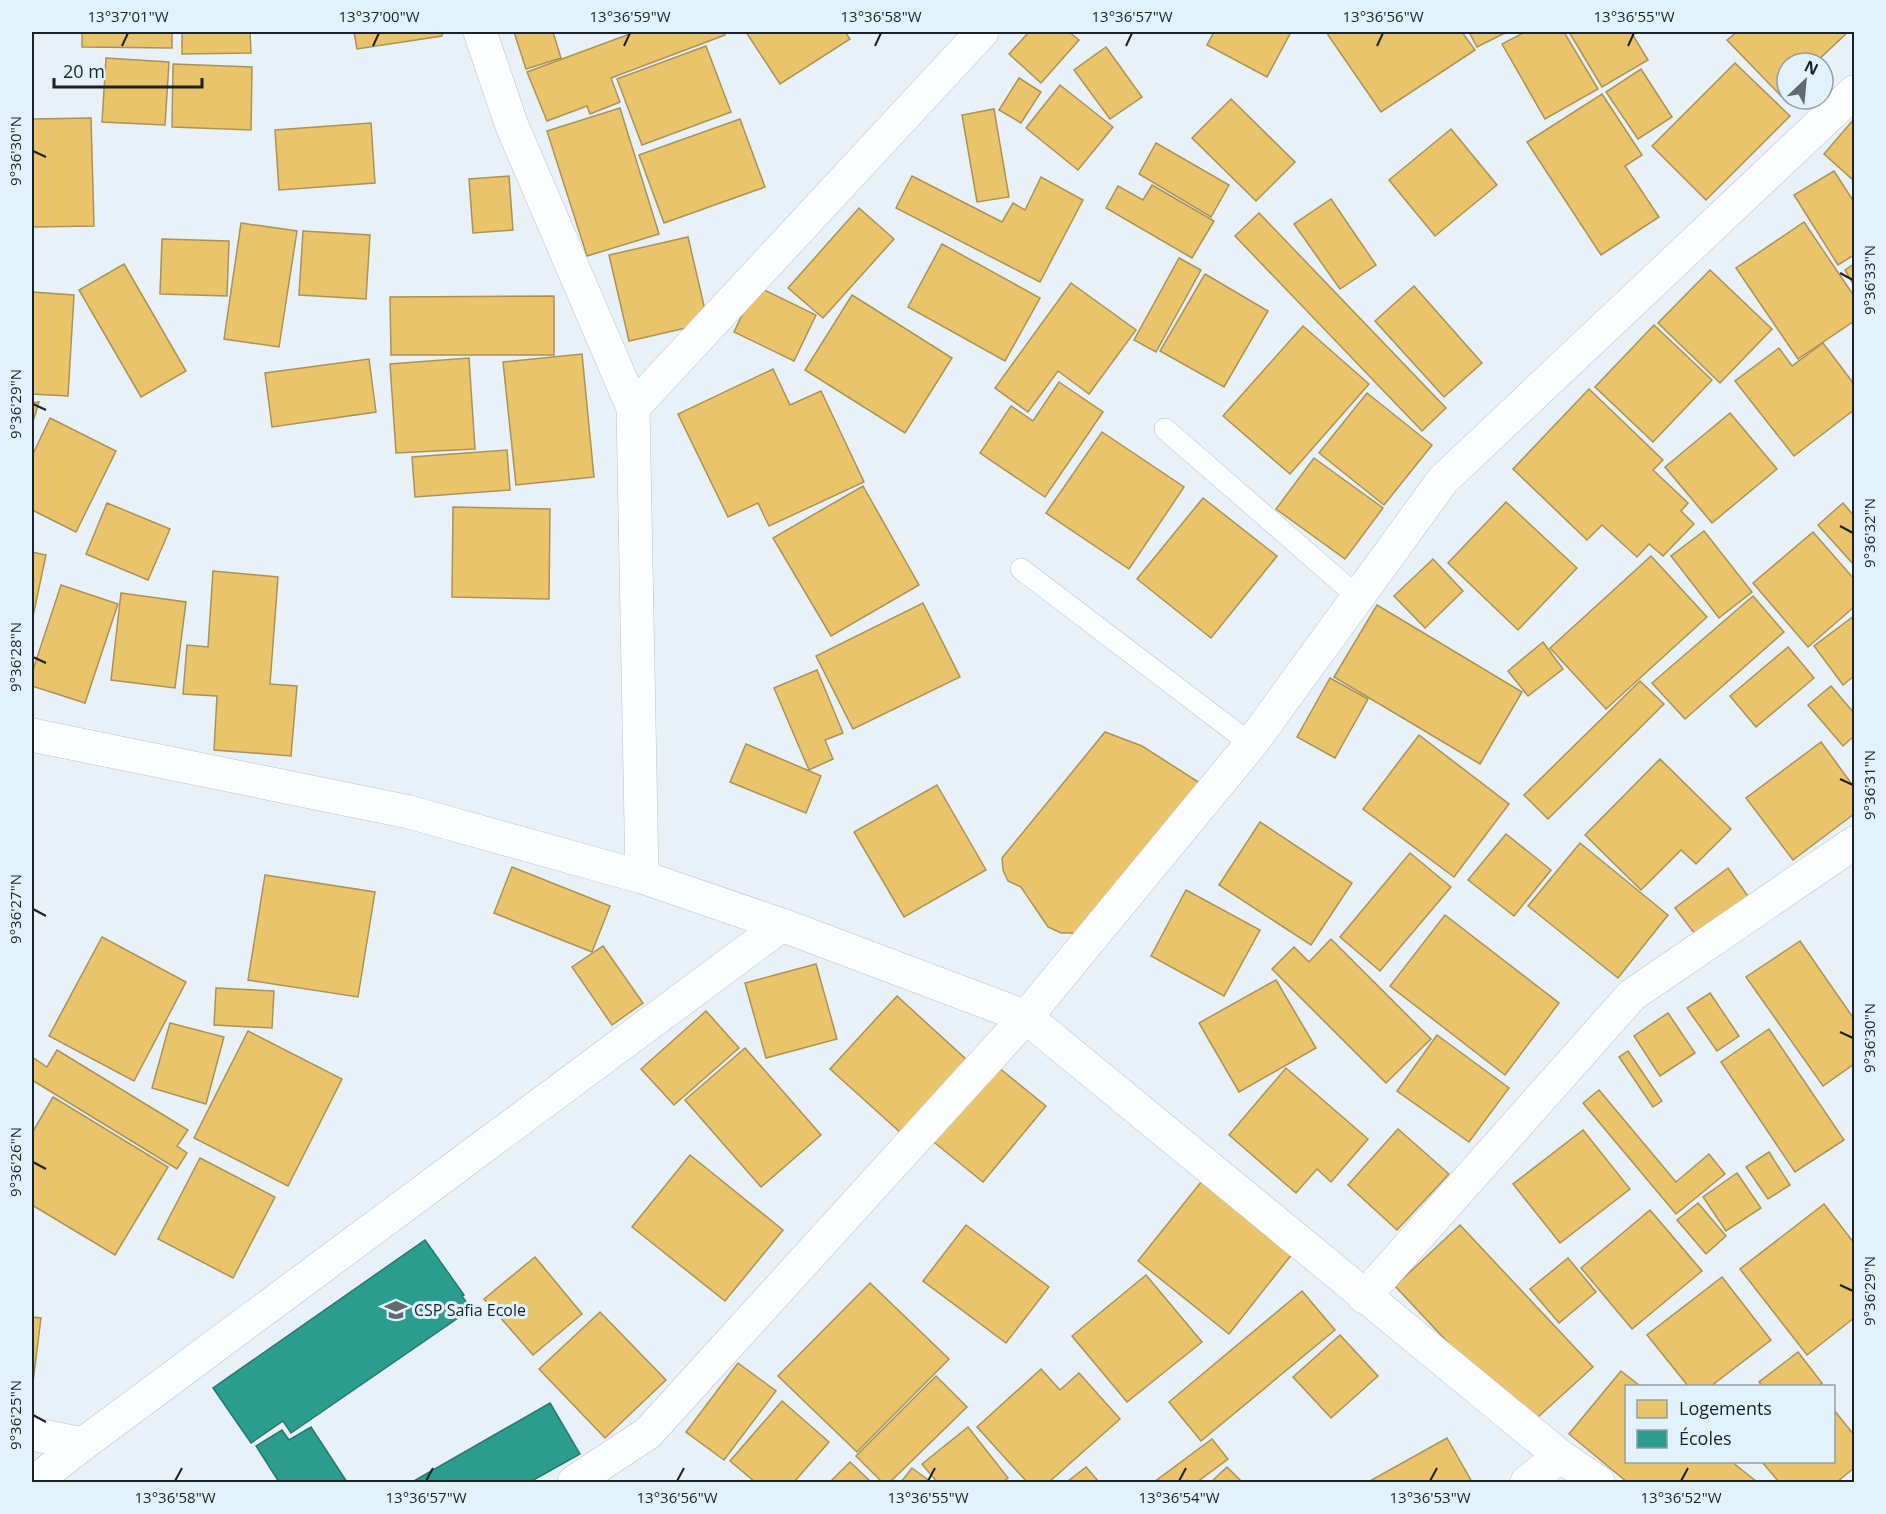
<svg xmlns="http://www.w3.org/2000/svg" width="1886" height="1514" font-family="'Open Sans',sans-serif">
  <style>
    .homes { fill: #e9c46a; stroke: #ab9355; stroke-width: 1.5 }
    .schools { fill: #2a9d8f; stroke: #26786f; stroke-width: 1.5 }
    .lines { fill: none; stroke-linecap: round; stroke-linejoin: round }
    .lane-casing { stroke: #bdc3c8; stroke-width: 22 }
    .street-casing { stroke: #bdc3c8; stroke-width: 34 }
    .lane { stroke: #fcfdfe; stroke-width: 21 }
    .street { stroke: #fcfdfe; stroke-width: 33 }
    .ticks { fill: none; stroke: #1b2124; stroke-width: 2 }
    .labels { text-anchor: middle; stroke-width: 6; stroke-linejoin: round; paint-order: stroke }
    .poi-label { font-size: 16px; fill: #1b2124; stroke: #e2f2fd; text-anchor: start }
    .neatline { fill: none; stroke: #1b2124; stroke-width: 2 }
    .ticks-label { font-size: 15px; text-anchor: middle; fill: #1b2124 }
  </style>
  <rect width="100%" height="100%" fill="#e8f1f7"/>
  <g class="homes">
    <path d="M82,32h90v16l-90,-1z"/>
    <path d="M182,32h68l1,21 -69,1z"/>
    <path d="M354,32h88v4l-85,13z"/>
    <path d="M514,32h39l8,26 -35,11z"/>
    <path d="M635,32h89l1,3 -114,43 9,24 -30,12 -3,-8 -40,15 -20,-49z"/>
    <path d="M746,32h99l5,7 -70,45z"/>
    <path d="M1029,32h40l10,8 -38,43 -32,-29z"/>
    <path d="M1214,32h77l-24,45 -60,-32z"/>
    <path d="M1326,32h136l13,18 -94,62z"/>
    <path d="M1469,32h38l-30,15z"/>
    <path d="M1525,32h39l34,57 -53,30 -43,-75z"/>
    <path d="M1569,32h62l17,28 -46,27z"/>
    <path d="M1737,32h111l-33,31h-28v27l-6,6 -54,-56z"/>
    <path d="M706,46l25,66 -89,33 -25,-66z"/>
    <path d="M1106,47l36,50 -32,22 -36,-49z"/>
    <path d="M106,58l63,4 -4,63 -63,-3z"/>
    <path d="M1735,63l55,53 -84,84 -54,-54z"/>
    <path d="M173,64l79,3 -1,63 -79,-3z"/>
    <path d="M1641,69l31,48 -34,22 -32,-47z"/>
    <path d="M1019,78l22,14 -20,31 -22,-13z"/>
    <path d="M1060,85l53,42 -35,43 -52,-42z"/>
    <path d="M1602,94l40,61 -17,11 34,51 -58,38 -74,-113z"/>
    <path d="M1231,99l64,63 -39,39 -64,-63z"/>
    <path d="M620,108l39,126 -72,22 -40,-125z"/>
    <path d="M994,109l15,88 -32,5 -15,-87z"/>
    <path d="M91,118l3,108 -62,1v-108z"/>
    <path d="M740,119l25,68 -101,36 -25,-68z"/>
    <path d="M1854,119v57l-2,3 -28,-25z"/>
    <path d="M371,123l4,60 -96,7 -4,-60z"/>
    <path d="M1451,129l46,56 -62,51 -46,-56z"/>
    <path d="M1156,143l73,42 -18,32 -72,-43z"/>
    <path d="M1834,171l20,31v53l-16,10 -44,-70z"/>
    <path d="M509,176l4,54 -40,3 -4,-54z"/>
    <path d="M912,176l90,46 11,-19 12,7 16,-33 42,23 -43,82 -144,-74z"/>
    <path d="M1152,185l62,36 -22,37 -86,-50 12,-22 25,14z"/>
    <path d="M1331,199l45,66 -36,24 -46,-65z"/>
    <path d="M859,208l35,31 -71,79 -35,-30z"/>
    <path d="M1259,213l187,195 -24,23 -187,-195z"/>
    <path d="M1804,222l50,74v25l-56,38 -62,-91z"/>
    <path d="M241,223l56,8 -18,116 -55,-8z"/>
    <path d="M303,231l67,4 -4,64 -67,-4z"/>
    <path d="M688,237l20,86 -79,18 -20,-86z"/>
    <path d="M162,239l67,2 -2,55 -67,-2z"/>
    <path d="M942,244l98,54 -35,63 -97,-54z"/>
    <path d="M1179,258l22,12 -45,82 -22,-12z"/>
    <path d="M124,264l62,107 -45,26 -62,-107z"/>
    <path d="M1854,264v22l-9,-16z"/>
    <path d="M1710,270l62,59 -52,54 -62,-60z"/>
    <path d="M1205,274l63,37 -44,76 -64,-36z"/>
    <path d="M1071,283l65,47 -47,64 -31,-23 -30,41 -33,-24z"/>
    <path d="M756,286l60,29 -22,46 -60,-29z"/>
    <path d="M1414,286l68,77 -38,34 -69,-76z"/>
    <path d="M32,292l42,3 -6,101 -36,-2z"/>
    <path d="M852,295l100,63 -47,75 -100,-63z"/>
    <path d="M554,296v59h-163l-1,-58z"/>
    <path d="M1654,325l58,55 -59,62 -58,-55z"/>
    <path d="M1303,326l66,58 -79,90 -67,-58z"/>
    <path d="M1823,343l31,41v26l-60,46 -59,-75 44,-33 13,18z"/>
    <path d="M582,354l12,123 -78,8 -13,-123z"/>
    <path d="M469,358l6,91 -79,4 -6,-89z"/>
    <path d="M369,359l7,53 -104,15 -7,-54z"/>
    <path d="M773,369l17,36 31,-14 43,91 -95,44 -11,-23 -30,14 -50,-103z"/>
    <path d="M1059,382l44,30 -58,85 -65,-44 31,-47 22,15z"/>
    <path d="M1589,389l74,71 -10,10 35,33 -7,8 13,13 -31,32 -14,-12 -12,13 -35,-32 -15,15 -74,-71z"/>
    <path d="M1367,393l65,52 -48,60 -65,-52z"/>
    <path d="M39,402l-7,23v-22z"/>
    <path d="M1730,413l47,56 -65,54 -47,-56z"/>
    <path d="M50,418l66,33 -40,81 -44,-22v-54z"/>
    <path d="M1102,432l82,55 -55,82 -83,-56z"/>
    <path d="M507,450l3,40 -95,7 -3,-40z"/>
    <path d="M1314,458l69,50 -38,51 -69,-50z"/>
    <path d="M863,486l56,99 -88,51 -58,-98z"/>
    <path d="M1203,498l74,58 -66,82 -74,-59z"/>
    <path d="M1506,502l71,66 -59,62 -70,-67z"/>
    <path d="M107,503l63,26 -22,51 -62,-26z"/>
    <path d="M1843,503l11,13v49l-36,-40z"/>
    <path d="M453,507l97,2 -1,90 -97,-2z"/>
    <path d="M1704,531l48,61 -33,26 -48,-62z"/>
    <path d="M1813,532l41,47v28l-46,40 -55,-64z"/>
    <path d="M32,552l14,3 -14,66z"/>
    <path d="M1651,556l56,61 -101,92 -56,-61z"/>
    <path d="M1433,559l30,32 -38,37 -31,-32z"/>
    <path d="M213,571l65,6 -8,107 27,2 -6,70 -77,-6 3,-54 -34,-2 4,-49 21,2z"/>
    <path d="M61,585l57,19 -33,99 -53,-17v-13z"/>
    <path d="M121,593l65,9 -11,86 -64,-8z"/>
    <path d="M1753,596l31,36 -99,87 -33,-36z"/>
    <path d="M923,603l37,74 -107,52 -37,-73z"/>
    <path d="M1377,605l145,87 -42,72 -146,-87z"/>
    <path d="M1854,616v60l-11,9 -29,-39z"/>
    <path d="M1543,642l20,27 -35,27 -20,-25z"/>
    <path d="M1788,647l26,31 -58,49 -26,-31z"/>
    <path d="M817,670l26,63 -18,7 8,19 -24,11 -35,-82z"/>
    <path d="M1330,678l38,21 -33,59 -38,-21z"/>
    <path d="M1640,681l24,23 -116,115 -24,-24z"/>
    <path d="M1831,686l23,27v23l-11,10 -35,-41z"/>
    <path d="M1105,732l37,14 61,39 -125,148h-17l-13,-6 -27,-40 -13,-6 -5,-11 -1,-12z"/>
    <path d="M1419,735l90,69 -55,73 -91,-68z"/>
    <path d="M1821,742l33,45v27l-61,46 -47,-62z"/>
    <path d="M746,744l75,32 -15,37 -76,-31z"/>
    <path d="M1660,759l71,70 -35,35 -15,-14 -40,40 -56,-55z"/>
    <path d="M937,785l49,85 -82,47 -50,-85z"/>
    <path d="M1260,822l92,61 -41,62 -92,-60z"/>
    <path d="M1506,834l45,36 -37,46 -46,-36z"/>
    <path d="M1580,843l88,72 -50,63 -90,-72z"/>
    <path d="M1410,853l41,34 -71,84 -40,-34z"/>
    <path d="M512,867l98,39 -18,46 -98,-39z"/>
    <path d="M1728,868l22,31 -52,39 -23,-30z"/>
    <path d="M265,875l110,17 -17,105 -110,-17z"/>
    <path d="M1186,890l74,40 -36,66 -73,-40z"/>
    <path d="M1445,915l114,88 -54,72 -115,-89z"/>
    <path d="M102,937l84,45 -52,99 -85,-45z"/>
    <path d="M1331,939l100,100 -45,44 -114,-114 22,-22 15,15z"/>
    <path d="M1800,941l54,78v45l-31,22 -77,-109z"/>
    <path d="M603,946l40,57 -31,22 -40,-58z"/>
    <path d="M816,964l21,75 -71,19 -21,-75z"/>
    <path d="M1276,980l40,68 -77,44 -40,-69z"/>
    <path d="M216,988l58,3 -2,37 -58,-3z"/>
    <path d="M1710,993l29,43 -22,15 -30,-43z"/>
    <path d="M897,996l70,64 -66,73 -71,-64z"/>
    <path d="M706,1011l33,37 -65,57 -33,-36z"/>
    <path d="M1668,1013l27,40 -35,23 -26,-40z"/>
    <path d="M170,1023l54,14 -18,67 -54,-16z"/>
    <path d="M1769,1029l75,111 -49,32 -74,-110z"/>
    <path d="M248,1031l94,48 -54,107 -94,-48z"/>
    <path d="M1437,1035l72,53 -40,54 -72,-51z"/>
    <path d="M745,1048l76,87 -60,52 -76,-87z"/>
    <path d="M57,1050l131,80 -11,16 10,7 -10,16 -145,-89v-23l15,10z"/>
    <path d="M1628,1051l34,50 -9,6 -34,-50z"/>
    <path d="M993,1063l53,43 -63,76 -53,-43z"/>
    <path d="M1286,1068l82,71 -37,43 -14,-13 -21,24 -67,-58z"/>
    <path d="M1599,1090l77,92 33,-28 16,20 -49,40 -93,-111z"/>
    <path d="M53,1097l115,70 -53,88 -83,-50v-72z"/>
    <path d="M1398,1129l51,45 -52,56 -49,-45z"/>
    <path d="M1583,1130l47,59 -70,54 -47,-59z"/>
    <path d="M1769,1152l21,33 -22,14 -22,-32z"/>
    <path d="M690,1155l93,75 -58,71 -93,-74z"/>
    <path d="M200,1158l75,39 -42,81 -75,-39z"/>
    <path d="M1737,1173l24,35 -35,23 -23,-34z"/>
    <path d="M1201,1182l91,72 -63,80 -91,-73z"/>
    <path d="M1698,1203l28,33 -20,18 -29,-34z"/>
    <path d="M1824,1204l30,39v75l-47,37 -67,-86z"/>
    <path d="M1650,1210l52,61 -70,58 -51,-61z"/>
    <path d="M966,1225l83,62 -43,56 -83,-62z"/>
    <path d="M1460,1225l133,142 -66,60 -132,-141z"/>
    <path d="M535,1257l47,57 -49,41 -49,-56z"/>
    <path d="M1568,1258l28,34 -37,31 -29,-34z"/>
    <path d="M1146,1275l56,67 -75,60 -55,-66z"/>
    <path d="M1722,1277l49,63 -60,46h-23l-41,-51z"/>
    <path d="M870,1283l79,76 -92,93 -79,-76z"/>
    <path d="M1302,1291l33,39 -134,111 -32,-39z"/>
    <path d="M600,1312l66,68 -61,58 -66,-69z"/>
    <path d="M32,1317l9,1 -8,64h-1z"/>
    <path d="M1340,1335l38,41 -47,42 -38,-41z"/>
    <path d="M1798,1352l24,31 -4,3h-56l-3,-4z"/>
    <path d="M738,1363l38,28 -52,69 -38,-28z"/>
    <path d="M1041,1369l19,21 19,-17 41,46 -71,63h-22l-50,-55z"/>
    <path d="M1621,1371l19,15h-14v76h106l25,20h-130l-58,-48z"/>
    <path d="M936,1376l31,31 -77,75h-8l-26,-26z"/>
    <path d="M782,1401l47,41 -35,40h-39l-25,-21z"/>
    <path d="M1834,1410l20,25v33l-17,14h-58l-17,-20h72z"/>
    <path d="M968,1427l40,51 -6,4h-65l-15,-18z"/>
    <path d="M1447,1438l25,44h-104z"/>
    <path d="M1212,1439l16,20 -31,23h-43z"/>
    <path d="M850,1462l21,20h-41z"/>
    <path d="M1086,1467l13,15h-32z"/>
    <path d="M1227,1467l15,15h-31z"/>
    <path d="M912,1468l19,14h-30z"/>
  </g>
  <g class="schools">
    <path d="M425,1240l39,55 -2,1 9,13 -180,124 -8,-12 -32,22 -38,-55z"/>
    <path d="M550,1403l30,51 -50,28h-118z"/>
    <path d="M311,1427l36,55h-68l-23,-36 26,-16 7,10z"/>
  </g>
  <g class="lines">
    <g class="lane-casing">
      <g id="lane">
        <path d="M1165,429l193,168"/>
        <path d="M1021,569l230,175"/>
      </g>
    </g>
    <g class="street-casing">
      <g id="street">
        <path d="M480,32l32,94 121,282 9,469"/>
        <path d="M633,408l349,-376"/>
        <path d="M32,735l377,77 233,65 140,48 244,92 534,439 38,26"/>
        <path d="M1364,1297l268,-302 222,-152"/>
        <path d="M32,1434l51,10"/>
        <path d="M34,1482l49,-38 699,-519"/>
        <path d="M574,1482l74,-49 378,-416 225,-273 192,-264 411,-388"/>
        <path d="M1527,1482l33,-26"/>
      </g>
    </g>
    <use href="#lane" class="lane"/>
    <use href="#street" class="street"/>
  </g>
  <path class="ticks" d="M122,46l6,-13M373,46l6,-13M624,46l6,-13M875,46l6,-13M1126,46l6,-13M1377,46l6,-13M1628,46l6,-13M33,151l13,6M1840,273l13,7M33,404l13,6M1840,526l13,7M33,657l13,6M1840,779l13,6M33,909l13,7M1840,1032l13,6M33,1162l13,7M1840,1285l13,6M33,1415l13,7M175,1481l7,-13M426,1481l7,-13M677,1481l7,-13M928,1481l7,-13M1179,1481l7,-13M1430,1481l7,-13M1681,1481l7,-13"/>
  <defs>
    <g id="school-bare" transform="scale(1.8)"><path d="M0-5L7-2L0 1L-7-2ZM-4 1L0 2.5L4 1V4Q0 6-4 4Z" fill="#636a6e" stroke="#e2f2fd" stroke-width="2.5" paint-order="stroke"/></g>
  </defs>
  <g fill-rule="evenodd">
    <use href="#school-bare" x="396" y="1310"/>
  </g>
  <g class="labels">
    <g class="poi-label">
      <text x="414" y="1316">CSP Safia Ecole</text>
    </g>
  </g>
  <rect width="1886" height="1514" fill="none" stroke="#e2f2fd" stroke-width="66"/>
  <rect x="1625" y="1385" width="210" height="78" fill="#e2f2fd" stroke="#929ea6" stroke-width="1.5"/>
  <rect x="1637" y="1400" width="30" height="18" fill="#e9c46a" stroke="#929ea6" stroke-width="1.5"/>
  <text x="1679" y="1415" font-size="18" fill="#1b2124">Logements</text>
  <rect x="1637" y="1430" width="30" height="18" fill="#2a9d8f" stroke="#929ea6" stroke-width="1.5"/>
  <text x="1679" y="1445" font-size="18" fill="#1b2124">Écoles</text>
  <g transform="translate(1805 81) rotate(26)"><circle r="28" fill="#e2f2fd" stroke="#929ea6" stroke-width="1.5"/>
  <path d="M0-4.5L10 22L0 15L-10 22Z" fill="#636a6e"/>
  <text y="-9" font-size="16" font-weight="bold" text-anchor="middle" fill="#1b2124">N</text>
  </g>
  <path d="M54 78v9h148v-9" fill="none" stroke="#1b2124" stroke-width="3"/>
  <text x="63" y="78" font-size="18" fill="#1b2124" stroke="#e2f2fd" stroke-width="4.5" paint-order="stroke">20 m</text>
  <rect x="33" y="33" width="1820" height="1448" class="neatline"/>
  <g class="ticks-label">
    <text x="128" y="22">13°37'01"W</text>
    <text x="379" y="22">13°37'00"W</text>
    <text x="630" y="22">13°36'59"W</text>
    <text x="881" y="22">13°36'58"W</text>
    <text x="1132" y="22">13°36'57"W</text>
    <text x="1383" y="22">13°36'56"W</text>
    <text x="1634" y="22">13°36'55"W</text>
    <text transform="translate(16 151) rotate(-90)" y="5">9°36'30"N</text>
    <text transform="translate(1870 280) rotate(-90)" y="5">9°36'33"N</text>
    <text transform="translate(16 404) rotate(-90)" y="5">9°36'29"N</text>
    <text transform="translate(1870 533) rotate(-90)" y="5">9°36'32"N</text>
    <text transform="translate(16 657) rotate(-90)" y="5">9°36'28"N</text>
    <text transform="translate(1870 785) rotate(-90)" y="5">9°36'31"N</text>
    <text transform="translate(16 909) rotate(-90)" y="5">9°36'27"N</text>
    <text transform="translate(1870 1038) rotate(-90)" y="5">9°36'30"N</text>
    <text transform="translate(16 1162) rotate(-90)" y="5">9°36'26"N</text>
    <text transform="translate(1870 1291) rotate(-90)" y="5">9°36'29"N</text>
    <text transform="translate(16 1415) rotate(-90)" y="5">9°36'25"N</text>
    <text x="175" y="1503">13°36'58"W</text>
    <text x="426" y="1503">13°36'57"W</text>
    <text x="677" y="1503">13°36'56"W</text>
    <text x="928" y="1503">13°36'55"W</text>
    <text x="1179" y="1503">13°36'54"W</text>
    <text x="1430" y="1503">13°36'53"W</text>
    <text x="1681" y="1503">13°36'52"W</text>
  </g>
</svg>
